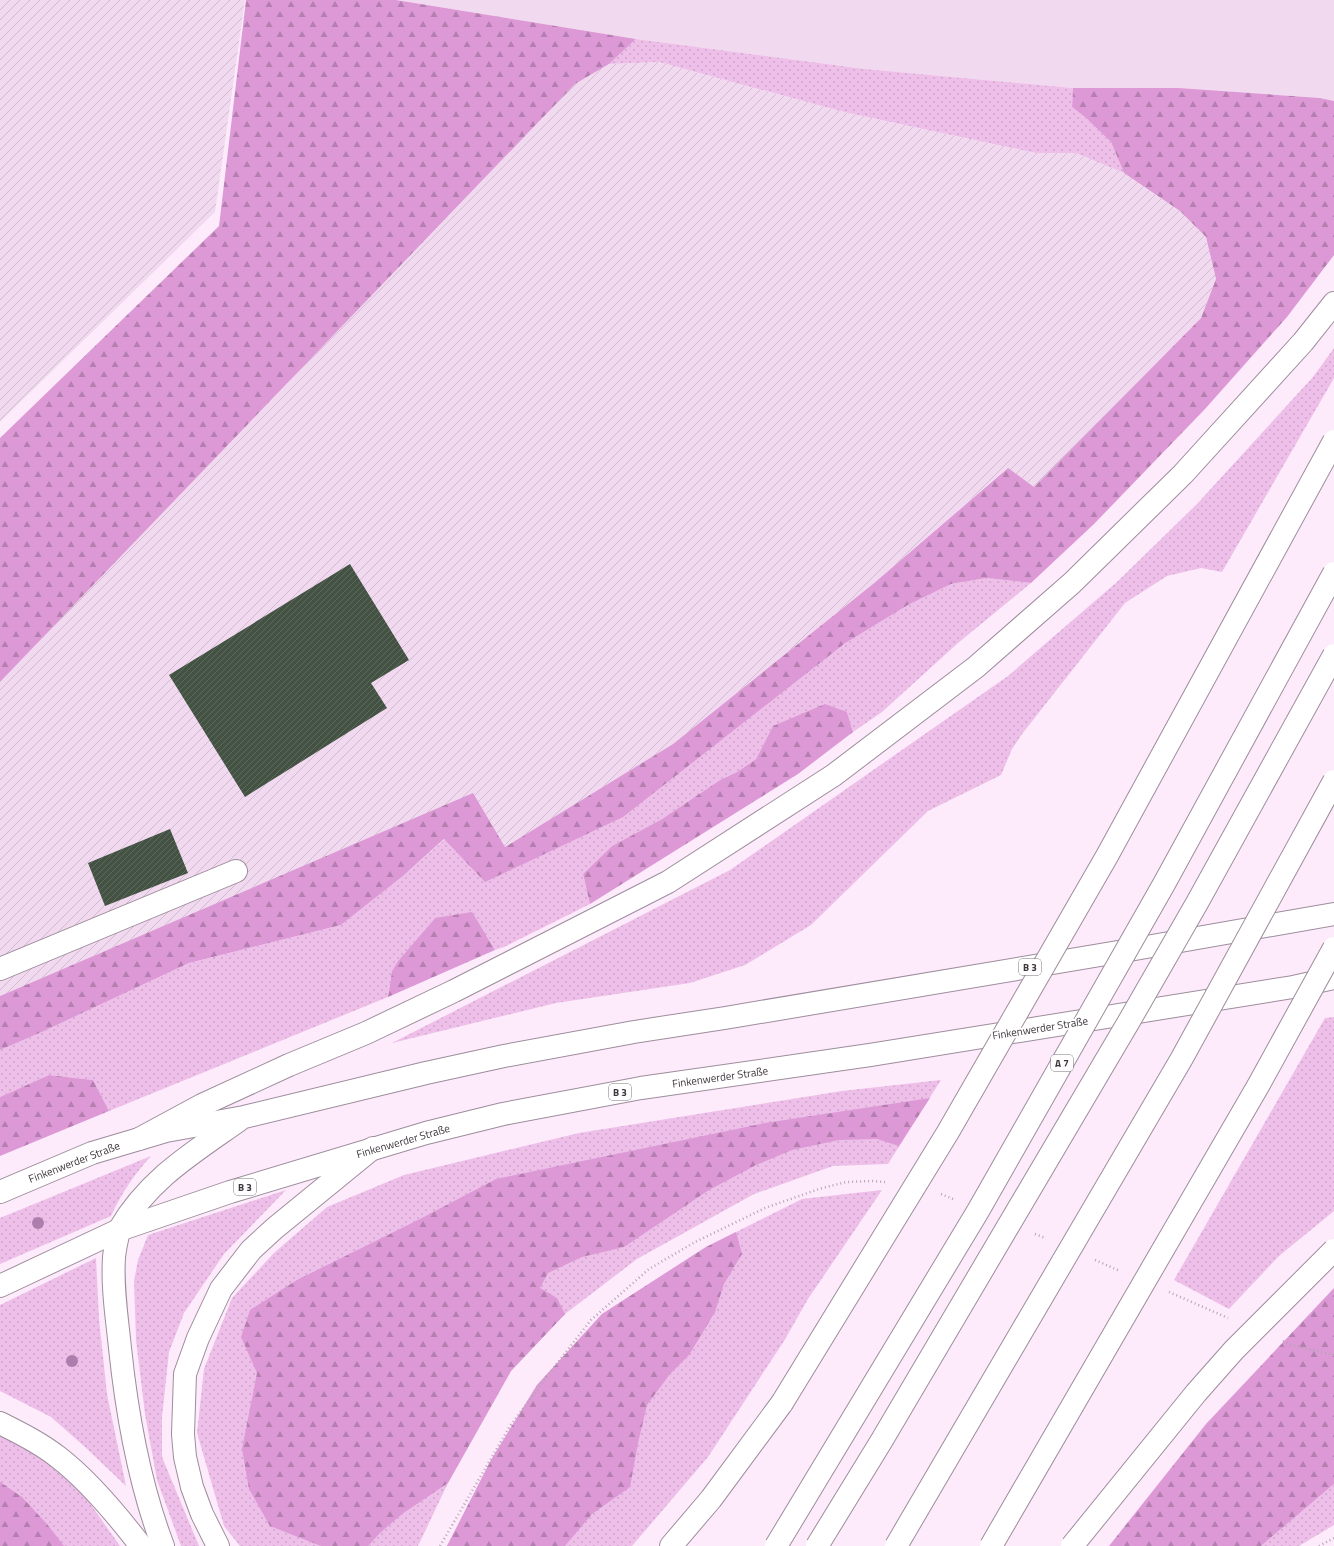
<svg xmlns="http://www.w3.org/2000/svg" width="1334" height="1546" font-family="'Titillium Web',sans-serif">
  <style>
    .built { fill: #f1daef }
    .industrial { fill: url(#industrial-furrows) }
    .grass { fill: url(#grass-dots) }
    .forest { fill: url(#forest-firs) }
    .building { fill: url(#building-hatch) }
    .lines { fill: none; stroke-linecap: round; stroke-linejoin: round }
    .minor-casing { stroke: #9d8d9c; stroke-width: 24 }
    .primary-casing { stroke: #9d8d9c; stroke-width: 24 }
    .motorway-casing { stroke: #9d8d9c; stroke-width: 24 }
    .path { stroke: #b3a5b2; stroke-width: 2.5; stroke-dasharray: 1 3; stroke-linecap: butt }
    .minor { stroke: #fff; stroke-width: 22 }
    .primary { stroke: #fff; stroke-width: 22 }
    .motorway { stroke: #fff; stroke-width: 22 }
    .motorway-bridge-casing { stroke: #9d8d9c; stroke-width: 24; stroke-linecap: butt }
    .motorway-bridge { stroke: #fff; stroke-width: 22 }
    .tree { fill: #af7dac }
    .labels { text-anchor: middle; stroke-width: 4; stroke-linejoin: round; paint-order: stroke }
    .shield { fill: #fff; stroke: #777276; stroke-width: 1 }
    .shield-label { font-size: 10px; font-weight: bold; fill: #3d363c }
    .street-label { font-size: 11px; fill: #3d363c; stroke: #fff }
  </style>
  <defs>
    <pattern id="industrial-furrows" width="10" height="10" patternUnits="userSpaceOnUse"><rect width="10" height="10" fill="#f1daef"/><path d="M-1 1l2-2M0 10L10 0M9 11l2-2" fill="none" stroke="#d0bcce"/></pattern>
    <pattern id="grass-dots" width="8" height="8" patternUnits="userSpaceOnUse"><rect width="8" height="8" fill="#eebfe9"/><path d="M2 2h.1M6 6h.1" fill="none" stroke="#cda5c9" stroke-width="1.8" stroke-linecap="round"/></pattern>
    <pattern id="forest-firs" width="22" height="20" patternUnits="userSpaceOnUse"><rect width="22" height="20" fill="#dc99d6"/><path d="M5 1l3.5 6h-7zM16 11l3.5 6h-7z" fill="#b47eaf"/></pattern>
    <pattern id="building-hatch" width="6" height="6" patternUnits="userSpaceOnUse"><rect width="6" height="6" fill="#445244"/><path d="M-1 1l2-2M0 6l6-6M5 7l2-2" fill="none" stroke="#5e695e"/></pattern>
  </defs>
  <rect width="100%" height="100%" fill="#fdebfb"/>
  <path class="built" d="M396,0h938v101l-14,-3 -141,-10h-106l-208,-19 -229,-30z"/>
  <g class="industrial">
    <path d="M0,0h245l-30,212 -215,210z"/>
    <path d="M659,62l185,50 192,41h40l48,20 56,38 26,26 10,42 -15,39 -167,169 -27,-19 -134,116 -200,160 -168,104 -32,-54 -473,202v-314l575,-598 34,-20z"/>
  </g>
  <g class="grass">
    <path d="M636,39l229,30 208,19 -1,19 14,11 25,24 13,31 -48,-20h-40l-192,-41 -185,-50 -50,2z"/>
    <path d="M1334,348v30l-112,194 -21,-4 -34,8 -42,27 -103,131 -10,15 -11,26 -73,36 -117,114 -66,40 -55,18 -134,20 -164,40 338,-173 278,-194 109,-94 80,-78 116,-127z"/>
    <path d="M987,578l44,5 -73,60 -76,69 -29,20 -6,-20 -74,14 -17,33 -19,13 -17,8 -58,39 -50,27 -29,28 7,30 -86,43 -9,3 -9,-15 -51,-17 -37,43 -6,10 -4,26 -279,114 -16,-31 -44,-5 -49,22v-47l42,-18 147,-69 152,-38 62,-49 42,-37 40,42 359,-237 64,-39 43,-21z"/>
    <path d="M1334,1017v194l-55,45 -50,53 -55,-29 151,-262z"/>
    <path d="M941,1080l-53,84 -55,2 -79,28 -117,65 -72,55 -54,57 -63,112 -30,63h-178l-16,-20 -27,-93 7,-64 28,-71 42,-45 53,-46 77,-32 175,-42 263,-42z"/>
    <path d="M151,1156c-17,19 -29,36 -40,60l-111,48v-46z"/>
    <path d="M286,1190l-62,64 -40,59 -15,39 -7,65v40l37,89h-18l-24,-66 -12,-66 -9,-74 -2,-59 4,-21 10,-25z"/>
    <path d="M882,1190l-74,109 -24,42 -76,116 -76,89h-185l44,-86 46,-75 65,-71 104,-67 96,-48z"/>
    <path d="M96,1258l3,61 8,75 19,92 -41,-39 -34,-30 -51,-26v-86z"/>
    <path d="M0,1436l40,19 42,37 38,54h-120z"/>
    <path d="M1334,1484v41l-35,21h-38z"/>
  </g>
  <g class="forest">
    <path d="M246,0h150l240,39 -27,25 -34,20 -575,598v-244l219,-212z"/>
    <path d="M1073,88h106l141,10 14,3v154l-47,62 -82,92 -111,115 -63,59 -44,-5 -36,6 -43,21 -64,39 -221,173 -138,65 -41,-43 -41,37 -62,49 -152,38 -147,69 -42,18v-54l473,-203 32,54 168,-103 200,-160 135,-116 26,19 167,-169 15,-39 -10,-42 -26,-26 -56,-38 -13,-31 -25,-24 -14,-11z"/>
    <path d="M825,704l22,8 6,20 -55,42 -208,130 -7,-30 29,-28 50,-27 58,-39 17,-8 19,-13 17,-33z"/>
    <path d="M472,912l23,38 -107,47 4,-26 6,-10 37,-43z"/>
    <path d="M49,1075l44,5 16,31 -109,45v-59z"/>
    <path d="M930,1098l-31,48 -22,-7 -38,1 -47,10 -36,15 -47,25 -85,57 -42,10 -34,16 -8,15 17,10 8,16 -54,57 -63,112 -46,31 -22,19 -12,13h-47l-51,-20 -21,-37 -7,-40 15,-76 -16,-36 9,-27 47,-30 123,-61 76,-40 269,-56z"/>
    <path d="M736,1232l6,22 -18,30 -9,28 -26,43 -19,19 -23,31 -9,38 -8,44 -38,27 -27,32h-118l44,-86 46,-75 65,-71 104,-67z"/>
    <path d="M1334,1288v196l-73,62h-152l97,-122z"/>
    <path d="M0,1482l22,15 25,27 17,22h-64z"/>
  </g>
  <g class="building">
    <path d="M350,564l59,96 -38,23 16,25 -142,89 -76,-122z"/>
    <path d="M170,829l18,44 -83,33 -17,-43z"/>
  </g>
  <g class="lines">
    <g class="minor-casing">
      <path id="minor" d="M0,969l236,-98"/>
    </g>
    <g class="primary-casing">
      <g id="primary">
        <path d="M0,1192l92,-39 74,-22 78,-14 182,-44 78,-17 130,-24 91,-14 393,-66 216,-38"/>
        <path d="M119,1230c29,-50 72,-76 119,-109"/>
        <path d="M0,1286l119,-56 111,-38 196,-59 77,-19 138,-26 229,-33 423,-68 41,-9"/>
      </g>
    </g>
    <g class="motorway-casing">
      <g id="motorway">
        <path d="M139,1139l63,-34 87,-40 77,-32 88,-42 214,-109 166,-107 142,-108 96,-84 111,-109 120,-132 31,-39"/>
        <path d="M119,1230c-2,9 -4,18 -5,27 -2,31 3,61 6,91 7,67 19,135 43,198"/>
        <path d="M0,1423c20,10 40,20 58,34 30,23 60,59 83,89"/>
        <path d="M218,1546l-16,-32 -10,-27 -7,-30 -2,-23 2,-60 13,-36 23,-49 30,-39 24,-22 98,-80"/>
        <path d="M671,1546l40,-47 71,-96"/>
      </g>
    </g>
    <g class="path">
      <path d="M941,1194l12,5"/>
      <path d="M1035,1234l10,4"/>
      <path d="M1095,1260l25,11"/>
      <path d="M1169,1292l59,26"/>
      <path d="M1283,1341l8,4 43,10"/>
      <path d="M440,1546l70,-120 45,-60 36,-46 58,-51 46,-27 70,-34 54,-19 27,-7 26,-1 13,1"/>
      <path d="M1319,1546l15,-8"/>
    </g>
    <use href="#minor" class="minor"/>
    <use href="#primary" class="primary"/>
    <use href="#motorway" class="motorway"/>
    <g class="motorway-bridge-casing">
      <g id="motorway-bridge">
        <path d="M782,1403l166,-271 159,-276 227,-415"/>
        <path d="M776,1546l202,-335 186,-327 170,-311"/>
        <path d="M817,1546l65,-106 246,-417 69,-120 137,-248"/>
        <path d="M896,1546l286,-488 152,-277"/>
        <path d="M991,1546l267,-460 76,-138"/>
        <path d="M1072,1546l124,-153 38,-43 100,-100"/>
      </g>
    </g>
    <use href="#motorway-bridge" class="motorway-bridge"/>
  </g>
  <g class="tree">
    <circle cx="38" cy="1223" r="6"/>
    <circle cx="72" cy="1361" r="6"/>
  </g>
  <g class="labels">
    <g class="shield">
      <rect x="1019" y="959" width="22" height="16" rx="3"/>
      <rect x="1051" y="1055" width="22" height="16" rx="3"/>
      <rect x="609" y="1084" width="22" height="16" rx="3"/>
      <rect x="234" y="1179" width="22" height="16" rx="3"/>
    </g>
    <g class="shield-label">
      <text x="1030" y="971">B 3</text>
      <text x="1062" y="1067">A 7</text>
      <text x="620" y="1096">B 3</text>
      <text x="245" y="1191">B 3</text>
    </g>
    <g class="street-label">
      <text transform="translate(1040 1028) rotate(-9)" y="4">Finkenwerder Straße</text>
      <text transform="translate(720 1077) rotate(-8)" y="4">Finkenwerder Straße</text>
      <text transform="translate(403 1141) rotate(-16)" y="4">Finkenwerder Straße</text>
      <text transform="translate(74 1162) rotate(-21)" y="4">Finkenwerder Straße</text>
    </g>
  </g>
</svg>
